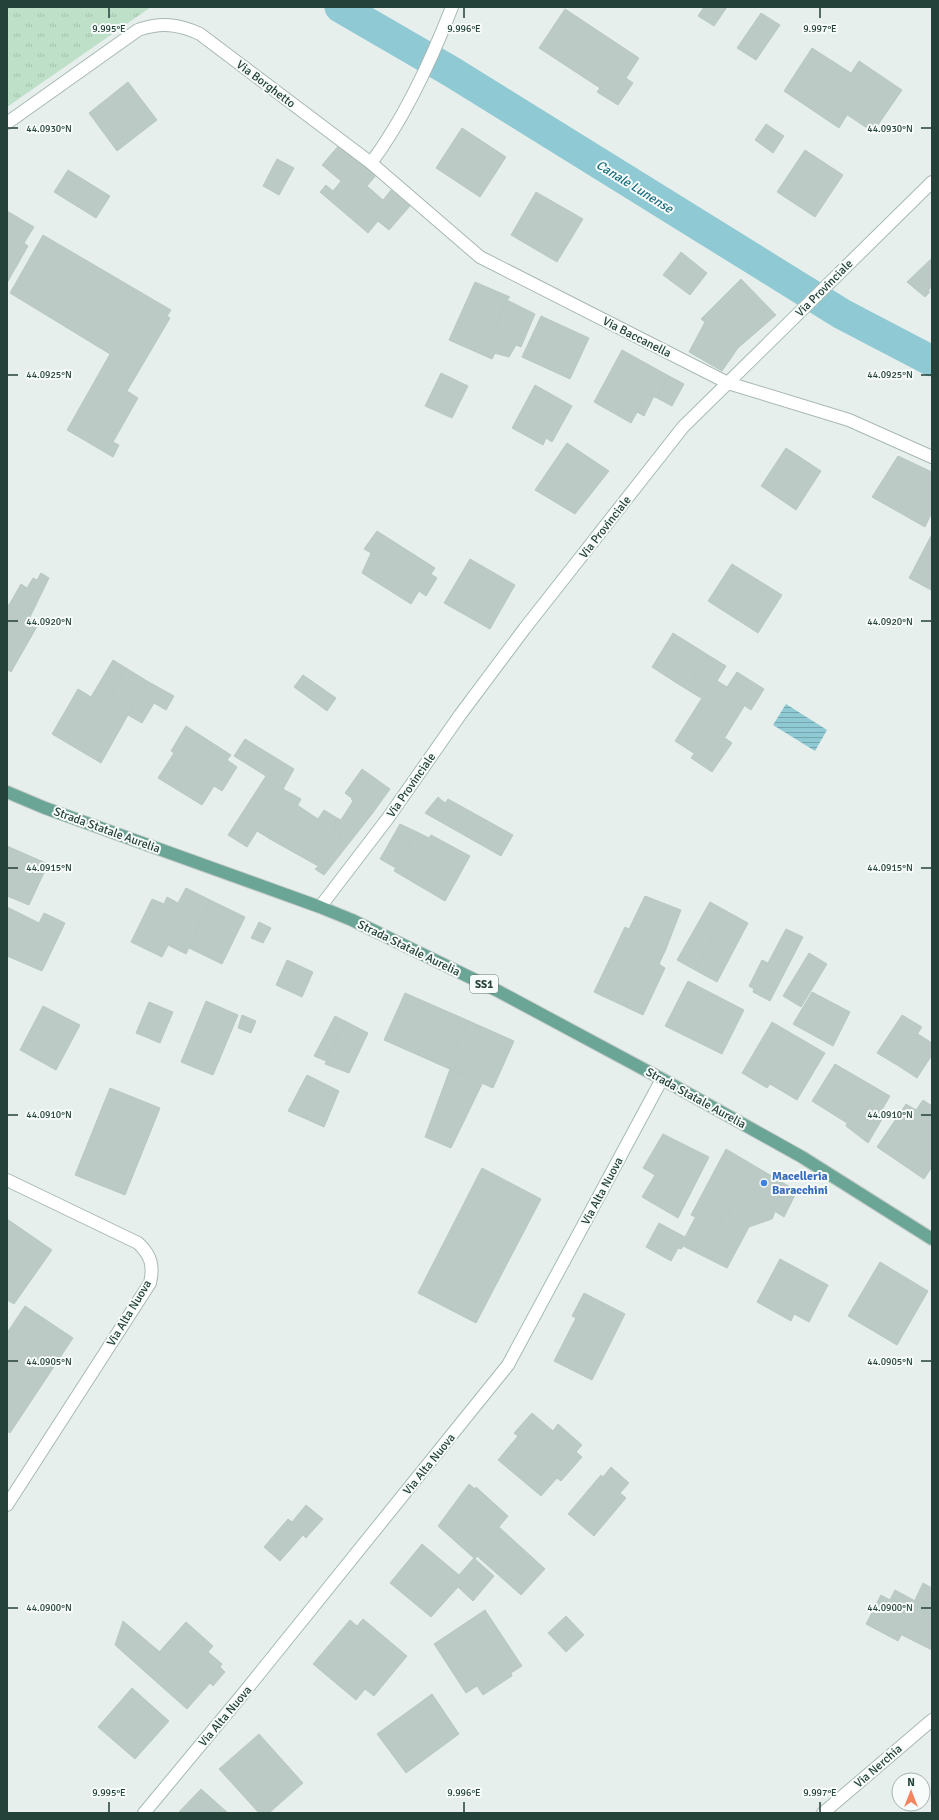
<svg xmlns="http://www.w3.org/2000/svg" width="939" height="1820" font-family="Signika,sans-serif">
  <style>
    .grass { fill: url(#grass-tufts) }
    .water { fill: url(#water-rules) }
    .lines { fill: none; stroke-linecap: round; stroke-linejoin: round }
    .canal { stroke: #8ec9d4; stroke-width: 31 }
    .building { fill: #bbcac4; stroke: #b8c9c2 }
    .street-casing { stroke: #a8b8b2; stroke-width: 14 }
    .secondary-casing { stroke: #a4bbb3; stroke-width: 14 }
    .primary-casing { stroke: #c2cac8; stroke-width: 14 }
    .street { stroke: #fff; stroke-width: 12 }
    .secondary { stroke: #fff; stroke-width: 12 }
    .primary { stroke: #6aa596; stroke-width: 12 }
    .ticks { fill: none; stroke: #24423a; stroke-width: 1.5 }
    .shop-dot { fill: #3f7fe0; stroke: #f7fbf9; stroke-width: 1.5 }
    .labels { text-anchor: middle; stroke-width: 4; stroke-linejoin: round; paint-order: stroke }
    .shield { fill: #f7fbf9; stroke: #637a73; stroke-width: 1 }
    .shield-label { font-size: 11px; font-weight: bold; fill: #24423a }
    .street-label { font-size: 12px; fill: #24423a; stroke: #f7fbf9 }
    .shop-label { font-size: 12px; font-weight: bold; fill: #366cbe; stroke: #f7fbf9; text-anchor: start }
    .water-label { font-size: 13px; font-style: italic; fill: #1c6f80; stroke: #f7fbf9 }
    .ticks-label { font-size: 10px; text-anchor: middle; fill: #24423a; stroke: #f7fbf9; stroke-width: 4; stroke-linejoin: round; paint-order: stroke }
  </style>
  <defs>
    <pattern id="grass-tufts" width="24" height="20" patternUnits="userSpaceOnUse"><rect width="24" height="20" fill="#bfe0c8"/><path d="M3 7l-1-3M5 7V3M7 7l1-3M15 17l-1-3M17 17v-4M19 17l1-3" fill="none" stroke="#a4c1ad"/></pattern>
    <pattern id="water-rules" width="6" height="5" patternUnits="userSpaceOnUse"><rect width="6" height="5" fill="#8ec9d4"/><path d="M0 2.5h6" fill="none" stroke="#74a5ad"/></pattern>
  </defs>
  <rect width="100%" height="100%" fill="#e6efeb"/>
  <path class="grass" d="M7,7h144l-144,100z"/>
  <path class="water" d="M786,704l41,26 -12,21 -42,-26z"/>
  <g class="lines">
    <path class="canal" d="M340,7l112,65 390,242 90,47"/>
  </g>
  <g class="building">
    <path d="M704,7h23l-13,19 -16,-10z"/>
    <path d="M565,9l74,49 -13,20 7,5 -15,22 -21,-13 3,-4 -61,-40z"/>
    <path d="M761,13l19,12 -24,35 -19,-12z"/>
    <path d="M812,48l39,25 -20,31 16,11 -8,13 -55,-37z"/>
    <path d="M859,61l43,29 -29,42 -42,-28z"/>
    <path d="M128,82l29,38 -40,31 -28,-38z"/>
    <path d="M766,124l18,12 -11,17 -18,-13z"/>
    <path d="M462,128l44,29 -26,40 -44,-29z"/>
    <path d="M340,144l37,30 -10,12 16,14 8,-10 19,16 -21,24 -11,-9 -10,12 -48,-41 6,-7 7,6 8,-10 -19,-16z"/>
    <path d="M805,150l38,25 -28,42 -38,-25z"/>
    <path d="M277,159l17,9 -15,27 -16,-9z"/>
    <path d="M68,170l42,26 -14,22 -42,-26z"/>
    <path d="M536,192l47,27 -26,43 -46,-27z"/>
    <path d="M7,211l27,16 -10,16 4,3 -21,37z"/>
    <path d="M43,235l128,75 -4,6 3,2 -43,73 11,7 -25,44 6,3 -6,12 -46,-27 43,-76 -100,-61z"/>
    <path d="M681,252l26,21 -17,22 -27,-20z"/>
    <path d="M932,258v28l-4,5 2,1 -5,5 -18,-15z"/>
    <path d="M741,279l35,36 -38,33 -16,23 -33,-19 16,-30 -4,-3z"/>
    <path d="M475,282l35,15 -3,3 -12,26 10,6 -13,27 -43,-19z"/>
    <path d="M507,300l28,14 -14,33 -5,-2 -7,12 -15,-4 11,-21 -10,-6z"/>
    <path d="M541,316l48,22 -19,41 -48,-22z"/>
    <path d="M622,350l47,26 -12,22 -10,-4 -16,29 -37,-21z"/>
    <path d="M441,373l27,13 -16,32 -27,-12z"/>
    <path d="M669,376l15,8 -12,22 -15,-8z"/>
    <path d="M535,385l37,21 -20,36 -6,-4 -3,7 -31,-17z"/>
    <path d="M647,394l7,2 -10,20 -7,-4z"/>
    <path d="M567,443l42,28 -34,43 -40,-24z"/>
    <path d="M786,448l35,23 -25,39 -35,-24z"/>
    <path d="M898,456l34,16v40l-7,15 -53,-30z"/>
    <path d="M377,531l58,37 -4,6 6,4 -11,18 -7,-5 -8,13 -49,-31 9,-20 -7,-4z"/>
    <path d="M932,534v32l-13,-7z"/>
    <path d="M470,559l45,26 -25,44 -46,-26z"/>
    <path d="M919,559l13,7 -1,24 -22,-12z"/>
    <path d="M732,564l50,31 -24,38 -50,-32z"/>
    <path d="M41,573l8,5 -19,39 -21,-12 12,-21 6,4 6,-10 4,2z"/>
    <path d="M7,604l32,19 -28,49 -4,-3z"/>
    <path d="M673,633l35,22 -18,28 -11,-9 -4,8 -23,-15z"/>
    <path d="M708,655l18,11 -9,15 -3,-2 -13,19 -26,-16 4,-8 11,9z"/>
    <path d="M113,660l13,8 -19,35 -16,-6z"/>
    <path d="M126,668l21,13 -46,82 -49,-29 26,-45 13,8 16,6z"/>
    <path d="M737,672l27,17 -13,21 -6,-4 3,-6 -21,-13z"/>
    <path d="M303,675l33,23 -9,13 -33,-24z"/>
    <path d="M714,679l34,21 -39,63 -34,-22z"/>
    <path d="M147,681l27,15 -8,14 -12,-7 -12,20 -14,-8z"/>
    <path d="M186,726l45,29 -4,5 10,7 -15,24 -8,-5 -12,19 -44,-27 16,-25 -3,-2z"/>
    <path d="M725,738l7,5 -20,29 -21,-14 3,-4 15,9z"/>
    <path d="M245,739l49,30 -11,20 18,10 -4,7 -3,-3 -24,36 -13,-8 -10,16 -19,-12 38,-59 -32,-20z"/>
    <path d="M362,769l28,20 -18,25 -27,-21z"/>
    <path d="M438,797l7,6 3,-4 65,36 -12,21 -76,-43z"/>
    <path d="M351,799l21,15 -48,61 -9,-6 2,-2h3l21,-33 -9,-6 5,-10 4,2 12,-19z"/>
    <path d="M294,803l24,16 6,-9 13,8 -5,10 9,6 -21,33 -50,-28z"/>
    <path d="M400,824l17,8 -21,36 -16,-9z"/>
    <path d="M417,832l12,6 2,-3 39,21 -25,45 -51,-30z"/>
    <path d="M7,846l41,18 -19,41 -22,-9z"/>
    <path d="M186,888l24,12 -24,54 -18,-9 -6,12 -31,-15 21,-43 12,5 3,-7 11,6z"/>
    <path d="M645,896l36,14 -15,39 -37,-20z"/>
    <path d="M210,900l35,17 -23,47 -33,-16z"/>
    <path d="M710,902l38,21 -12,23 -23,-11 -18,35 -18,-10z"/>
    <path d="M7,907l32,16 5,-10 21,10 -23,48 -35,-15z"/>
    <path d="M259,922l12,6 -8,15 -12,-5z"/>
    <path d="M625,927l41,22 -7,15 6,4 -22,47 -49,-23z"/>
    <path d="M786,929l17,8 -33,64 -17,-9 1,-3 -5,-3 13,-26 6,3z"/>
    <path d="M713,935l23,11 -19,36 -22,-12z"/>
    <path d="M809,953l18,11 -26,43 -18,-11z"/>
    <path d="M287,960l26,12 -11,25 -26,-12z"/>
    <path d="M688,981l56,29 -22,44 -57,-28z"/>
    <path d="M812,992l38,20 -17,34 -40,-22z"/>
    <path d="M405,993l64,28 -19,39 7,2 -3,9 -70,-31z"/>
    <path d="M206,1001l32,14 -25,60 -32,-13z"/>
    <path d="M149,1002l24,10 -13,31 -24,-10z"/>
    <path d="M43,1006l37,19 -24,45 -36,-20z"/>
    <path d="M242,1015l14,6 -5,12 -13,-5z"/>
    <path d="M902,1015l20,12 -25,38 -20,-12z"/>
    <path d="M335,1016l10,5 -19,40 -12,-5z"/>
    <path d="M345,1021l23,12 -19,40 -24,-9z"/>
    <path d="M469,1021l45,20 -21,47 -39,-17 3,-9 -7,-2z"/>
    <path d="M772,1022l53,31 -28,47 -27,-16 -3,4 -25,-15z"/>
    <path d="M918,1034l14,9v12l-15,23 -20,-13z"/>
    <path d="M835,1064l55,32 -10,17 4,3 -16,27 -22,-17 1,-3 -35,-22z"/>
    <path d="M450,1069l32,15 -31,64 -26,-11z"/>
    <path d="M307,1075l32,16 -15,36 -36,-16z"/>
    <path d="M110,1088l50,20 -35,87 -50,-20z"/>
    <path d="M923,1100l9,6v61l-8,12 -47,-32 29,-43 10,6z"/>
    <path d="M663,1134l46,23 -31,61 -36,-21 13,-22 -12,-7z"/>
    <path d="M726,1149l71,42 -13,26 -43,-27 -13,24 -3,-2 -9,16 -25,-13z"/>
    <path d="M482,1168l59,31 -65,124 -58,-30z"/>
    <path d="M741,1190l34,22 -3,7 -23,8 -22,41 -44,-22 -2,3 -3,-1 -7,13 -25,-14 13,-24 26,14 10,-19 21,10 9,-16 3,2z"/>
    <path d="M7,1219l45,31 -38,54 -7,-4z"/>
    <path d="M780,1259l48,26 -19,37 -15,-8 -3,7 -34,-19z"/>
    <path d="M880,1262l48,29 -31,54 -49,-29z"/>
    <path d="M584,1293l41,21 -33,66 -38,-19 22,-43 -4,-2z"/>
    <path d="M25,1306l48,32 -63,95 -3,-2v-98z"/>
    <path d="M532,1413l21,18 5,-7 24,21 -6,7 6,5 -21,24 -4,-3 -16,18 -43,-36 20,-24 -4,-3z"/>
    <path d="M611,1467l18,16 -9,10 6,5 -32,38 -26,-22 33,-39 2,2z"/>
    <path d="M469,1484l6,5 1,-2 32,29 -9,11 46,42 -24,26 -44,-39 -2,3 -37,-33z"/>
    <path d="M306,1505l17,14 -17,19 -3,-3 -23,26 -16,-14 24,-28 4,3z"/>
    <path d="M422,1544l37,31 15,-17 20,18 -21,25 -15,-14 -27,30 -41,-34z"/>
    <path d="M923,1583l9,5v62l-30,-15 17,-32 -4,-3z"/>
    <path d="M895,1590l24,13 -21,38 -32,-17 15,-29 9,5z"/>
    <path d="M485,1610l37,56 -11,7 1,3 -29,19 -6,-9 -11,7 -32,-49z"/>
    <path d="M566,1616l18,19 -18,17 -18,-19z"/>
    <path d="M363,1619l44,37 -33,40 -9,-7 -9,11 -43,-36 37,-44 7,6z"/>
    <path d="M123,1621l37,31 -17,18 -28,-25z"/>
    <path d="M186,1622l27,24 -5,6 14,12 -2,3 5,5 -12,14 -3,-3 -23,26 -44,-39z"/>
    <path d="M132,1688l37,33 -34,38 -37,-32z"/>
    <path d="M432,1694l27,40 -53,39 -29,-39z"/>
    <path d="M259,1734l44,49 -34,30h-10l-40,-44z"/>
    <path d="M201,1789l27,24h-50z"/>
  </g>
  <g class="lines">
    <g class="street-casing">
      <g id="street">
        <path d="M7,123l131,-93c23,-8 41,-6 62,4l171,129 109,94 248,126 121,37 83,37"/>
        <path d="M371,163c35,-47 60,-102 81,-156"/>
        <path d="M7,1180l131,63c13,12 16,23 12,40l-143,222"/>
        <path d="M823,1813l109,-93"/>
      </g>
    </g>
    <g class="secondary-casing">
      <g id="secondary">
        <path d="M320,907l68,-89 72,-103 65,-87 158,-201 249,-245"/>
        <path d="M144,1813l98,-118 266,-330 154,-286"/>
      </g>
    </g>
    <g class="primary-casing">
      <path id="primary" d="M7,792l38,16 275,99 32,13 146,71 164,88 140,78 130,82"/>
    </g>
    <use href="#street" class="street"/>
    <use href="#secondary" class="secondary"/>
    <use href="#primary" class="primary"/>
  </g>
  <path class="ticks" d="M109,8v10M464,8v10M820,8v10M8,128h10M921,128h10M8,375h10M921,375h10M8,621h10M921,621h10M8,868h10M921,868h10M8,1115h10M921,1115h10M8,1361h10M921,1361h10M8,1608h10M921,1608h10M109,1802v10M464,1802v10M820,1802v10"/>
  <circle class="shop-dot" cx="764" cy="1183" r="4"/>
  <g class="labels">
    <rect class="shield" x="470" y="975" width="28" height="18" rx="3"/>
    <g class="shield-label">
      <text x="484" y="988">SS1</text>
    </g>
    <g class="street-label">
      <text transform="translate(266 84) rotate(37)" y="4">Via Borghetto</text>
      <text transform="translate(824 288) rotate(-45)" y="4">Via Provinciale</text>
      <text transform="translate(637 337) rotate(27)" y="4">Via Baccanella</text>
      <text transform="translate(605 527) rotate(-52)" y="4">Via Provinciale</text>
      <text transform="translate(411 785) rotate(-55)" y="4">Via Provinciale</text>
      <text transform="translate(107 830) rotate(20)" y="4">Strada Statale Aurelia</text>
      <text transform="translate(409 948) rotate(26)" y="4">Strada Statale Aurelia</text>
      <text transform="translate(696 1098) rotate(29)" y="4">Strada Statale Aurelia</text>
      <text transform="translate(602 1191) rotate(-62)" y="4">Via Alta Nuova</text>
      <text transform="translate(129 1313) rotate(-59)" y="4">Via Alta Nuova</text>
      <text transform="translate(429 1464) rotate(-51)" y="4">Via Alta Nuova</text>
      <text transform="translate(225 1716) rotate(-50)" y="4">Via Alta Nuova</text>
      <text transform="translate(878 1766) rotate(-41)" y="4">Via Nerchia</text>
    </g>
    <g class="shop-label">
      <text x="772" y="1180">Macelleria<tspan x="772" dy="14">Baracchini</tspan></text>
    </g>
    <g class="water-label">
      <text transform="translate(635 186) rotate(32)" y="5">Canale Lunense</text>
    </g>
  </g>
  <g class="ticks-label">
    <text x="109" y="32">9.995°E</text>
    <text x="464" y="32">9.996°E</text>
    <text x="820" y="32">9.997°E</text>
    <text x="49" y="132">44.0930°N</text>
    <text x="890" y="132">44.0930°N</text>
    <text x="49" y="378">44.0925°N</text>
    <text x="890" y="378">44.0925°N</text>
    <text x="49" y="625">44.0920°N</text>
    <text x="890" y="625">44.0920°N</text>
    <text x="49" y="871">44.0915°N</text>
    <text x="890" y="871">44.0915°N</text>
    <text x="49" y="1118">44.0910°N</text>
    <text x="890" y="1118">44.0910°N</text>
    <text x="49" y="1365">44.0905°N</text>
    <text x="890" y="1365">44.0905°N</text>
    <text x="49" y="1611">44.0900°N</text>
    <text x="890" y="1611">44.0900°N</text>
    <text x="109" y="1796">9.995°E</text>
    <text x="464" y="1796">9.996°E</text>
    <text x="820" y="1796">9.997°E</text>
  </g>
  <rect width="939" height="1820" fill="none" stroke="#24423a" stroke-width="16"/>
  <g transform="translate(911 1792)"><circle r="19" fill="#f7fbf9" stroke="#a3b1ad"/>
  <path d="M0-3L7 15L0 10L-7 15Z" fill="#f4845f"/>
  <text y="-6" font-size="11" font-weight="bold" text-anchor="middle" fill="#24423a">N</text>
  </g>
</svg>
